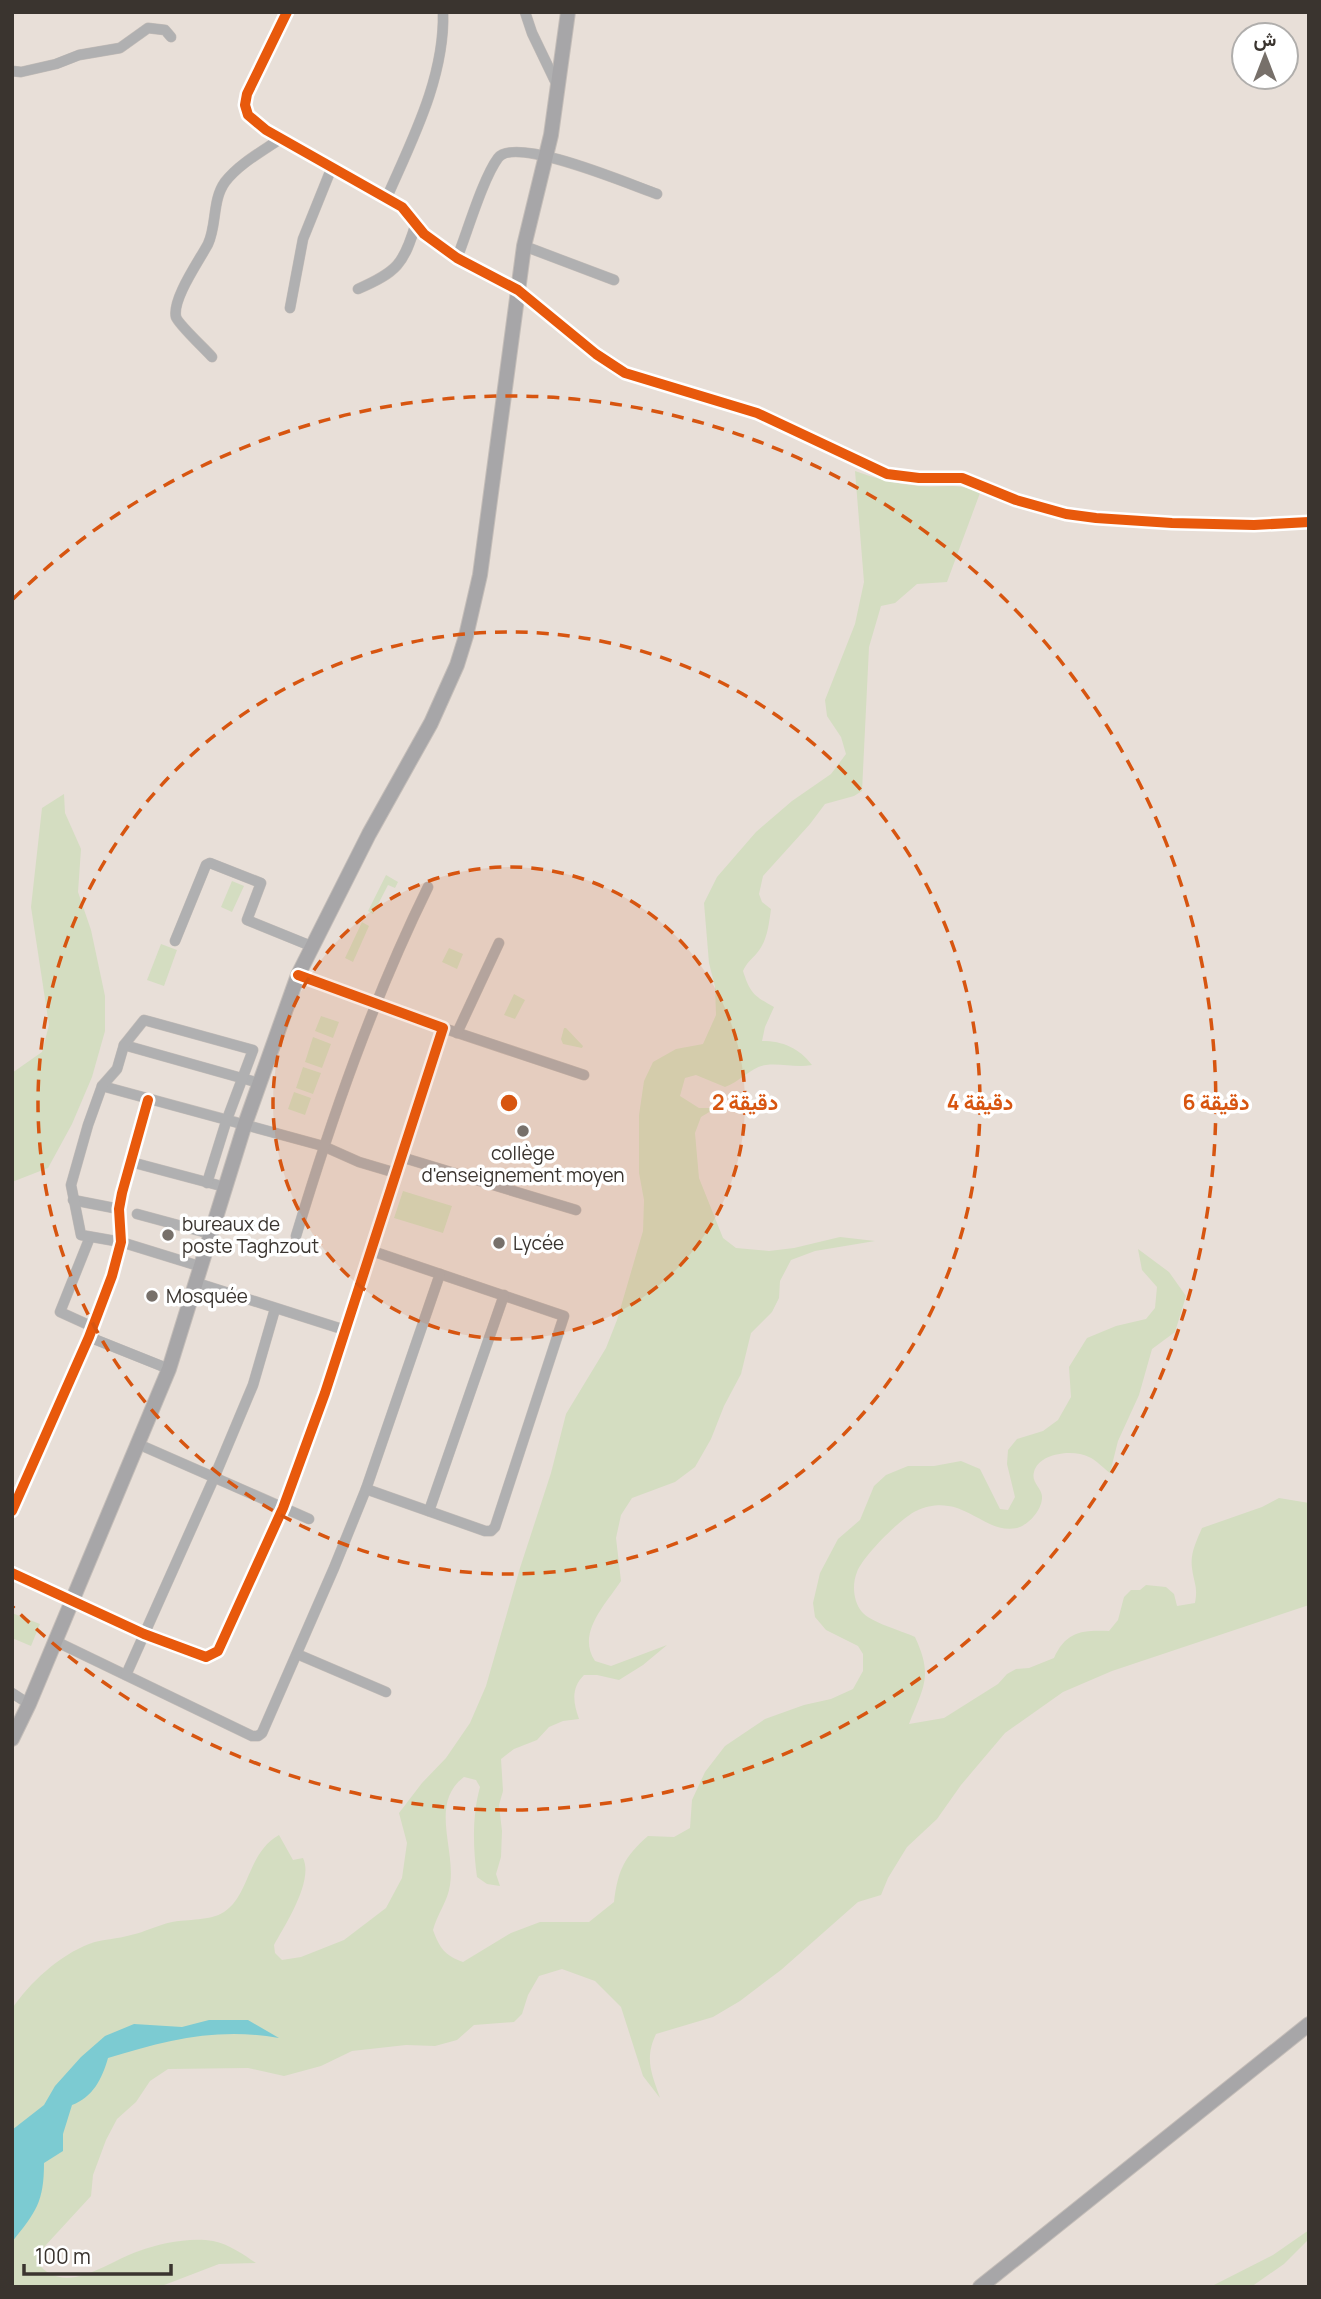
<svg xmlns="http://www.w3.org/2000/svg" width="1321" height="2299" font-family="Manrope,Vazirmatn,sans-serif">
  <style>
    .green { fill: #d4ddc1 }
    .water { fill: #7ccbd2 }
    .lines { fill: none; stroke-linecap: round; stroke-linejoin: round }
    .minor-casing { stroke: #c4bdb8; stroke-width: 11 }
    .secondary-casing { stroke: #c4bdb8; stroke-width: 16 }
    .minor { stroke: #b0b0b1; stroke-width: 10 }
    .secondary { stroke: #a7a6a8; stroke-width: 14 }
    .cycleway-casing { stroke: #fff; stroke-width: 15 }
    .cycleway { stroke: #e8590c; stroke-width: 10 }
    .ring { fill: none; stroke: #d75510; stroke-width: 3.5; stroke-dasharray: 12 9 }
    .poi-dot { fill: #77706a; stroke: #fff; stroke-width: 2.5 }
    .labels { text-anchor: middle; stroke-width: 7; stroke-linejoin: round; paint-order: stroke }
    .poi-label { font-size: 19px; fill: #3a342f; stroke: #fff; text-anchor: start }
    .centre { fill: #d75510; stroke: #fff; stroke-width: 3.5 }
    .ring-label { font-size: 21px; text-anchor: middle; font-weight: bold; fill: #d75510; stroke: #fff; stroke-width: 7; stroke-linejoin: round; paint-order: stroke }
  </style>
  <rect width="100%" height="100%" fill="#e8dfd8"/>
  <g class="green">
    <path d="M855,471c22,8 42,13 65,15 22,2 39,-4 60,7l-33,89 -30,2 -22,19 -14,3 -12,41 -7,144 -8,5 -29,8 -15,20 -47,52 -4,18 3,8 9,7c-2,15 -4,33 -14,44 -6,7 -10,9 -14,18 7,22 11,25 31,36l-9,20 -3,14c21,0 37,7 50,24 -16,3 -31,-2 -46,0 -15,2 -26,17 -41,22l-29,-12 -11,3 -5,18 19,12h17l-15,9 -6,16 4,45 24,60 13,10 33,3 25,-3 46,-11 35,4 -60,10 -24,9 -11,21 -1,17 -7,14 -21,21 -10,41 -17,32 -13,33 -16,28 -20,15 -43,16 -11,17 -5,23 5,43c-15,23 -45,52 -26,80l16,5 56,-21 -24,20 -24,15 -22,-5h-13c-13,13 -11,27 -5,44l-16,2 -14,6 -12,13 -23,9 -13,10 2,32 -4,14 3,26 -1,26 -5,17 4,12 -13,-2 -10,-7c-4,-29 -5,-61 3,-90l-4,-7 -12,-3c-35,26 -8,72 -14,108 -2,16 -13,29 -17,45 6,17 12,26 30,32l48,-29 29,-11h49l25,-20c4,-32 10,-45 34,-66l26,1 16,-9 2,-28 13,-28 20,-26 40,-27 39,-14 27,-6 22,-10 10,-18v-17l-5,-8 -32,-16 -11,-13 -2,-14 7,-30 18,-34 22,-19 14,-34 12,-11 22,-9h26l27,-5 19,8 20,40 8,1 7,-13 -8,-33 1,-14 9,-11 26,-8 15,-11 13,-23 -2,-30 18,-29 29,-12 30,-7 9,-11 2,-21 -15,-17 -4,-21 31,23 17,24 -11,36 -23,17 -13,46 -21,46 -8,32c-7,-5 -14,-13 -21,-16 -16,-8 -50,-4 -55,15 -3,10 7,15 8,24 1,13 -13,29 -25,32 -35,7 -54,-38 -101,-17 -15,7 -53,45 -59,61 -5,12 -4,29 5,40 8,10 40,19 53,25 18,39 9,49 -6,87l35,-6 54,-34 9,-10 9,-5 13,-1 25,-10c12,-27 29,-28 55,-27l9,-11 6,-23 7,-7h9l6,-5 20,2 8,7 3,12 18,-3c3,-17 -1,-19 -3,-35 -2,-14 4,-26 10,-40l60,-21 17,-9 30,5v102l-197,66 -49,21 -58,41 -44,52 -24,34 -30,28 -19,31 -7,17 -23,7 -77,68 -41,31 -27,16 -57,17c-12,25 -4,40 4,64l-17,-22 -22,-69 -26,-26 -33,-12 -23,7 -11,19 -6,19 -8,8 -40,3 -17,15 -22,6 -29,-1 -54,6 -31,15 -37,10 -36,-8 -80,1 -18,12 -14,21 -19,17 -11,21 -13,35 -2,21 -46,50 -9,15c28,38 70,1 103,-10 21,-8 52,-14 74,-10 16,3 31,14 43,22l-37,1 -60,23h-147v-278c17,-26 48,-54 77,-65 13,-5 29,-5 42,-9 14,-3 27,-10 41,-13 16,-3 38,-1 52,-10 26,-17 23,-59 55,-77l14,25 10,-2c11,23 -18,67 -29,87l1,8 7,7 19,-3 43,-17 42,-32 16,-30 5,-35 -8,-30 23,-30 24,-25 24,-35 16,-37 34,-118 31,-95 15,-59 40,-66 11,-28 26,-89 1,-31 -5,-27v-58l5,-34 9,-19 23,-13 27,-5 13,-29 -1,-28 -6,-24 -5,-60 13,-26 39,-45 36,-31 39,-27 15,-20 -5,-17 -14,-21 -2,-16 30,-76 9,-42z"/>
    <path d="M64,794l1,19 16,36 -3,43 13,38 14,66v35l-13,46 -20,47 -24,44 -36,14v-109l30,-21 7,-27 -18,-118 11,-99z"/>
    <path d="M386,875l12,7 -3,6 -7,-3 -15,29 -5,-3z"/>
    <path d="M232,881l12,5 -12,26 -11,-5z"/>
    <path d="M362,922l7,4 -16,36 -8,-4z"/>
    <path d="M161,944l16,6 -13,36 -17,-6z"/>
    <path d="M449,948l14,6 -6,15 -15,-7z"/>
    <path d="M514,994l11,6 -10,19 -11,-4z"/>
    <path d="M321,1016l18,6 -6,16 -18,-7z"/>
    <path d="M564,1028h2l17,18 -1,2 -19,-4 -2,-5z"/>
    <path d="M313,1037l18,7 -9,24 -17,-6z"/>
    <path d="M303,1067l18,6 -8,21 -17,-6z"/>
    <path d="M294,1092l17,6 -6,17 -17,-6z"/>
    <path d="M403,1191l49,15 -9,27 -49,-15z"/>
    <path d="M12,1613l28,11 -9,22 -19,-8z"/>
    <path d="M1309,2230v9l-25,25 -33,23h-41l63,-32z"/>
  </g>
  <path class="water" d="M209,2020h39l31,18c-61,-11 -113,2 -171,20 -6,21 -15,39 -36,47l-9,29v17l-19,12c0,39 -8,49 -32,79v-112l32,-25 11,-19 26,-29 24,-21 29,-12 48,3z"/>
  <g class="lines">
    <g class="minor-casing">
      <g id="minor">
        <path d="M287,12l-40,82 -2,11 3,10 18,15 136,77 22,27 33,24 61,32 78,64 29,19 132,40 130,61 32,4h43l54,22 50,14 30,4 76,5 82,2 55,-3"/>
        <path d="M525,12l7,21 25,52"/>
        <path d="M12,71l9,1 35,-8 23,-9 41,-7 28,-20 17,2 6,7"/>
        <path d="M387,197c25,-57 58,-120 56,-185"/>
        <path d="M524,246l90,34"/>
        <path d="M457,258c10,-25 26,-80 41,-100 17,-23 133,27 159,36"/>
        <path d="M358,289c39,-17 46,-25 58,-66"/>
        <path d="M290,308l13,-69 29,-72"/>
        <path d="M212,357c-7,-8 -34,-33 -36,-40 -4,-18 23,-56 32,-73 9,-19 4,-44 17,-62 14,-18 36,-30 55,-43"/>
        <path d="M175,941l31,-76 4,-2 51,20 -14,37 64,26"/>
        <path d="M443,1028l141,47"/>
        <path d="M457,1033l42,-90"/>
        <path d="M124,1045l135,38"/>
        <path d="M102,1086l221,60 36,16 37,11"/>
        <path d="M401,1157l175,53"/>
        <path d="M131,1162l94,25"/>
        <path d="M73,1200l46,9"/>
        <path d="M137,1214l74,20"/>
        <path d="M296,1236c36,-119 77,-237 132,-349"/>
        <path d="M90,1237l-30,75 33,15"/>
        <path d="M202,1267l-81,-25 -40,-7 -10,-50 17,-60 14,-39 15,-17 7,-24 20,-25 109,30 -27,72 -19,61"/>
        <path d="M197,1283l148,47"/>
        <path d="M89,1337l80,32"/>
        <path d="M138,1444l171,75"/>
        <path d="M366,1489l119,42h6l4,-4 69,-211 -192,-65"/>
        <path d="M12,1511l77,-174 23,-61 9,-34 -2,-33 3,-16 26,-93"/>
        <path d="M429,1511l75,-216"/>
        <path d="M12,1573l132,61 62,23 12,-6 65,-143 42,-115 118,-365 -145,-53"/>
        <path d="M55,1641l197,95h6l4,-3 72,-165 32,-79 74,-215"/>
        <path d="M297,1654l89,38"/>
        <path d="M126,1675l88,-197 39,-93 22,-76"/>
        <path d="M12,1693l17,11"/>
      </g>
    </g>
    <g class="secondary-casing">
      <g id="secondary">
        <path d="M12,1739l17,-35 140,-335 75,-242 54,-152 71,-141 62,-111 26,-58 9,-29 14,-61 44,-329 27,-111 17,-123"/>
        <path d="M980,2287l329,-263"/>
      </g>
    </g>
    <use href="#minor" class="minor"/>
    <use href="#secondary" class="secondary"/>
    <g class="cycleway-casing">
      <g id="cycleway">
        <path d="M287,12l-40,82 -2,11 3,10 18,15 136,77 22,27 33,24 61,32 78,64 29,19 132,40 130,61 32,4h43l54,22 50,14 30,4 76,5 82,2 55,-3"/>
        <path d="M12,1511l77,-174 23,-61 9,-34 -2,-33 3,-16 26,-93"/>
        <path d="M12,1573l132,61 62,23 12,-6 65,-143 42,-115 118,-365 -145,-53"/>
      </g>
    </g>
    <use href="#cycleway" class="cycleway"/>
  </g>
  <circle cx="509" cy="1103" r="236" fill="#d75510" fill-opacity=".12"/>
  <g class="ring">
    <circle cx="509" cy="1103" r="236"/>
    <circle cx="509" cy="1103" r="471"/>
    <path d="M13 599A707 707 0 1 1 13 1607"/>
  </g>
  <g class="poi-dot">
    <circle cx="523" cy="1131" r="7"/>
    <circle cx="168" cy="1235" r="7"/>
    <circle cx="499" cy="1243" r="7"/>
    <circle cx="152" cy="1296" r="7"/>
  </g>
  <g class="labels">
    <g class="poi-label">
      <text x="523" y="1160" text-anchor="middle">collège<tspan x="523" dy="22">d'enseignement moyen</tspan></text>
      <text x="182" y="1231">bureaux de<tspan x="182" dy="22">poste Taghzout</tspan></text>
      <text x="513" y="1250">Lycée</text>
      <text x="166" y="1303">Mosquée</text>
    </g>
  </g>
  <circle cx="509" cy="1103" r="10" class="centre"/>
  <g class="ring-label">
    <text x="745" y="1110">2 دقيقة</text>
    <text x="980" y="1110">4 دقيقة</text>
    <text x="1216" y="1110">6 دقيقة</text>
  </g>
  <rect width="1321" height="2299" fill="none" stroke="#3a342f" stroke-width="28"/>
  <g transform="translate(1265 56)"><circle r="33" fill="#ffffff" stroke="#b0aeac" stroke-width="2"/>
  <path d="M0-5L12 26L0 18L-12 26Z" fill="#77706a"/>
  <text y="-10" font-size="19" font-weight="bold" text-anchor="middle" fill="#3a342f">ش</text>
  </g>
  <path d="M24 2264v10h147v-10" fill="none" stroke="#3a342f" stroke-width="3.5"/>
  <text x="35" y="2264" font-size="21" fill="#3a342f" stroke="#ffffff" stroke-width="5" paint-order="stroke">100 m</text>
</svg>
